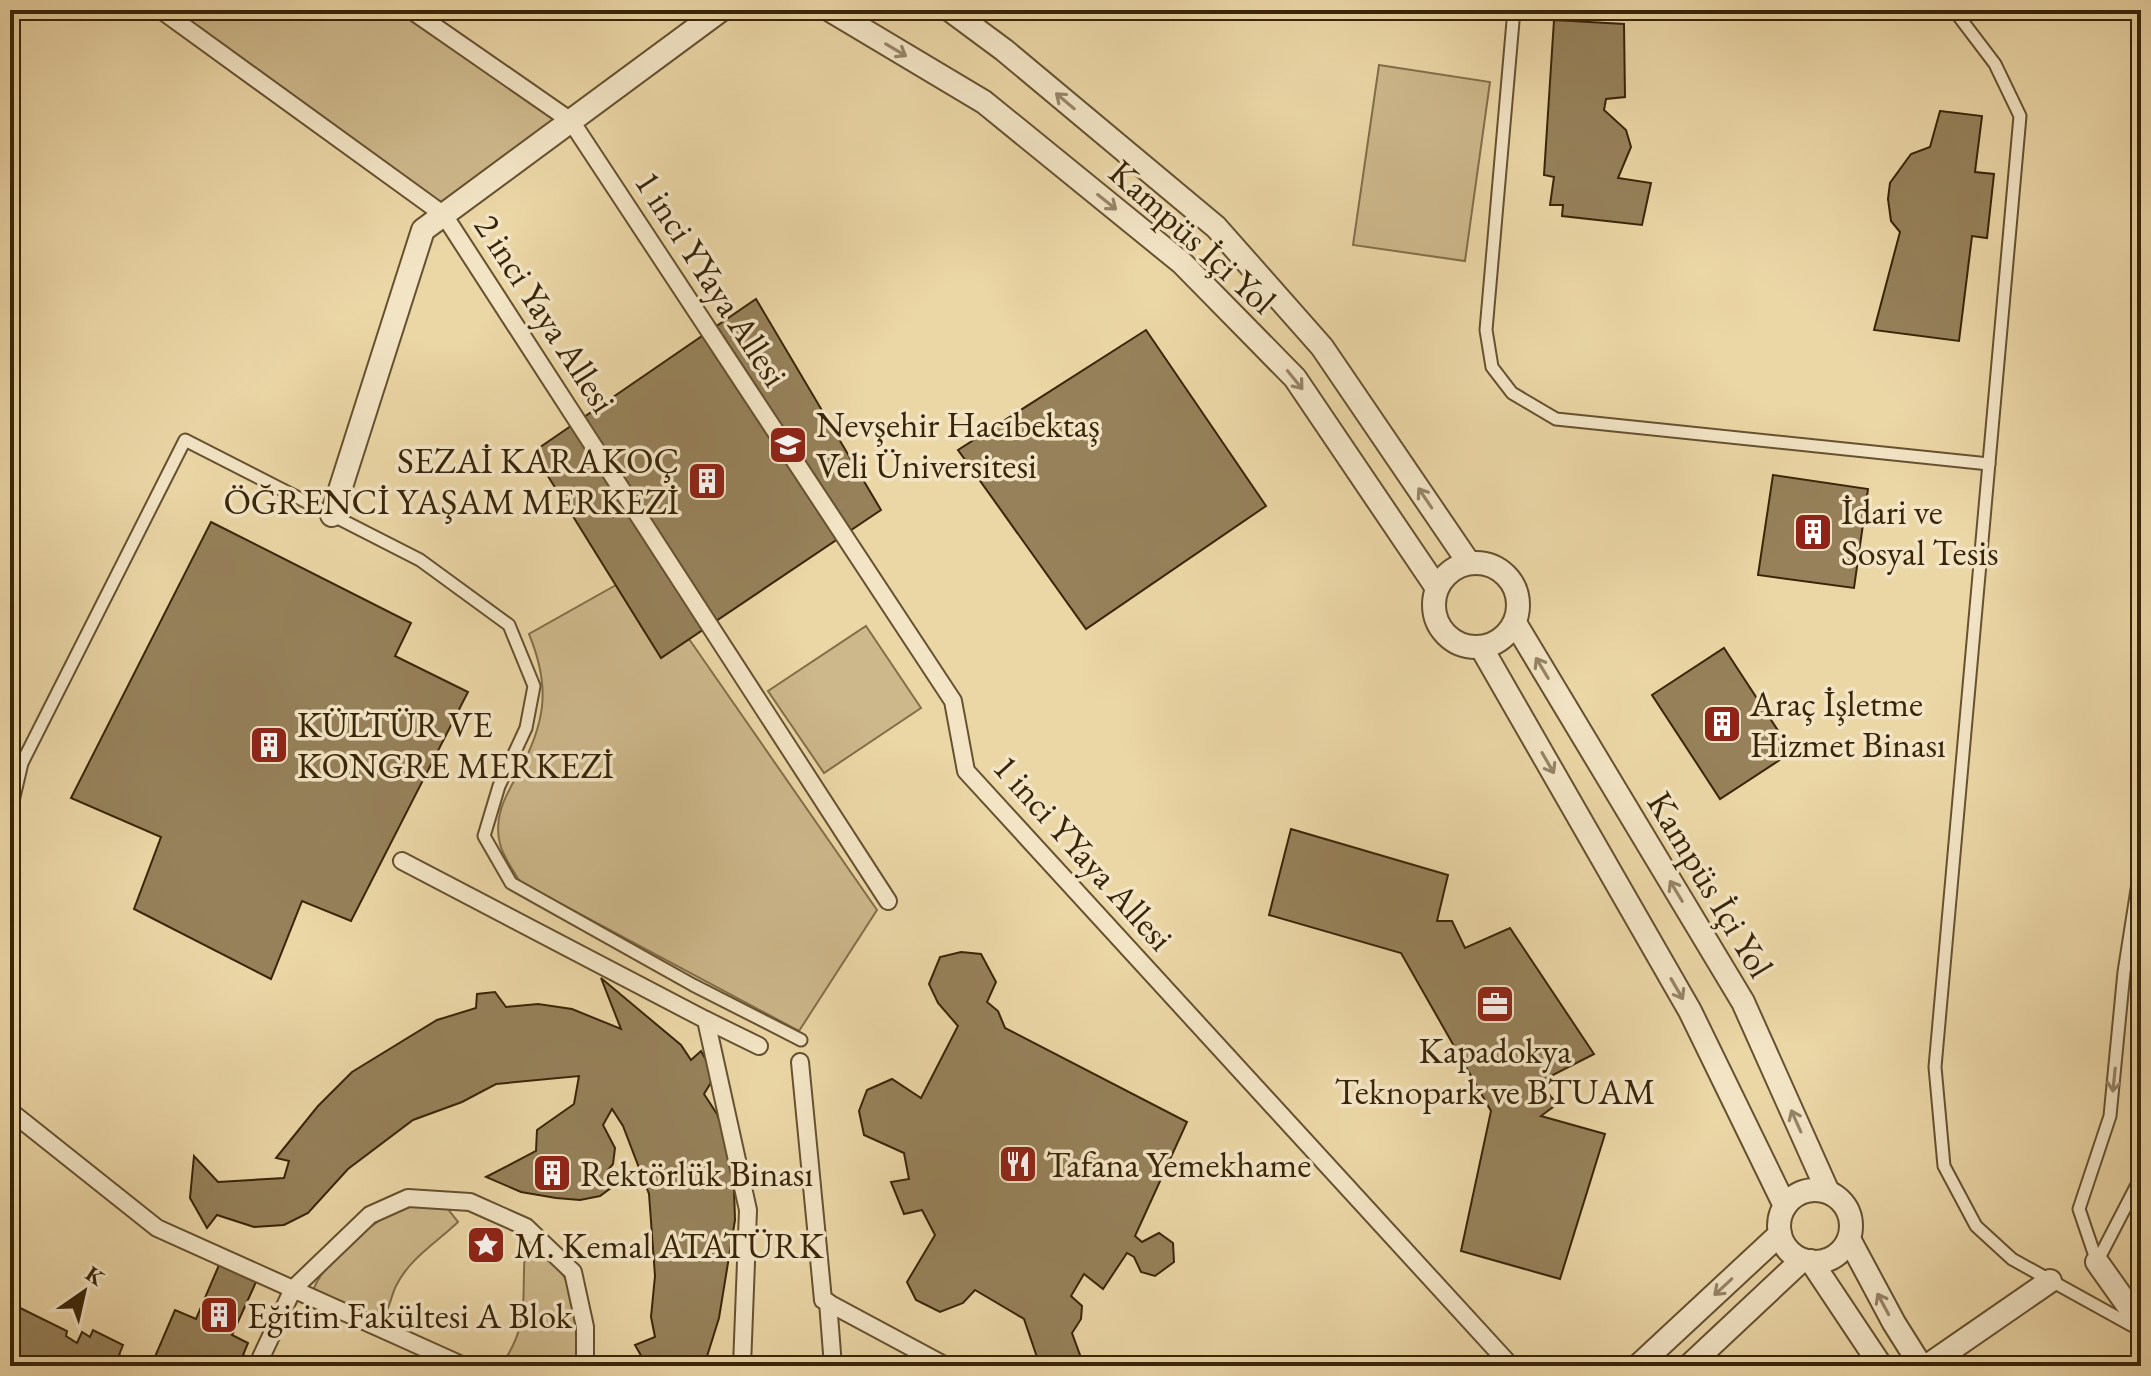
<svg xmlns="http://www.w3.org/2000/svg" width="2151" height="1376" font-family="'EB Garamond',serif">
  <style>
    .green { fill: #cdb88b; stroke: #836e4a; stroke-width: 2 }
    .building { fill: #96815a; stroke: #392508; stroke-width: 2 }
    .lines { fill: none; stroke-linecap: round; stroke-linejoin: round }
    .service-casing { stroke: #665130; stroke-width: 15 }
    .pedestrian-casing { stroke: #665130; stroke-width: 20 }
    .minor-casing { stroke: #665130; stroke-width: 26 }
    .service { stroke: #f2e4c5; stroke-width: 11 }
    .pedestrian { stroke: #f2e4c5; stroke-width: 16 }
    .minor { stroke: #f2e4c5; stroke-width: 22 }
    .oneway { stroke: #968466 }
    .labels { text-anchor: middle; stroke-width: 7; stroke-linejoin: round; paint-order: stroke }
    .street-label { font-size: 36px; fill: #392508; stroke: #f2e4c5 }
    .poi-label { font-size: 36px; fill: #392508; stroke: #f2e4c5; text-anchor: start }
  </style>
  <rect width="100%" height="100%" fill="#ebd6a6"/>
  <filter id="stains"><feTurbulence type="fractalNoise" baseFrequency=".0025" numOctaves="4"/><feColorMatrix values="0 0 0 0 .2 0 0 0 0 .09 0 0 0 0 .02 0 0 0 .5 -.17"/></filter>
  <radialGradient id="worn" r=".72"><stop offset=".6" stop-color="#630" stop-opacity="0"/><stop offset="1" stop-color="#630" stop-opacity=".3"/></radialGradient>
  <g class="green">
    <path d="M161,10h250l160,111 -127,94z"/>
    <path d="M1379,65l111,17 -25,179 -112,-16z"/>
    <path d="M616,585l45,72 28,-18 188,271 -78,121 -279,-149c-6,-11 -17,-25 -20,-38 -8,-32 10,-54 23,-80 24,-47 26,-81 6,-130z"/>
    <path d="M866,626l55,82 -97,65 -56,-82z"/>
    <path d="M429,1205l18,3 11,14c-22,21 -49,37 -62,64 -6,12 -6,26 -17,33l-66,-27c4,-23 57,-68 79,-79 11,-6 24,-7 37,-8z"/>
    <path d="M542,1250c37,33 38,69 34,116h-75c30,-44 20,-66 24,-115z"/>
  </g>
  <g class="building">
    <path d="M1808,10h39v4l-39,4z"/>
    <path d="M1554,20l70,4 1,73 -19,2 -2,11 22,20 5,17 -13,31 33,5 -9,42 -80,-9 1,-11h-13l4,-28 -10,-2z"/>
    <path d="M1940,111l42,5 -7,56 19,2 -7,64 -15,-2 -13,105 -85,-11 26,-98 -9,-11 -3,-22 2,-16 21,-29 19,-7z"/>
    <path d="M756,299l125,211 -220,148 -128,-206z"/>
    <path d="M1146,330l120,176 -180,123 -128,-179z"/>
    <path d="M1773,475l95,14 -14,99 -96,-13z"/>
    <path d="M211,522l200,101 -16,33 73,36 -117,229 -49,-20 -31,78 -137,-70 27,-72 -90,-39z"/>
    <path d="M1724,648l68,104 -72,47 -68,-104z"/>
    <path d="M1291,829l157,46 -11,46h15l13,27 45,-20 84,126 -55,28 18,22 -16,12 64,18 -45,145 -99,-28 30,-140 -90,-158 -132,-38z"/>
    <path d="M961,952l20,2 15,28 -9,20 11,9 7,17 182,94 -52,114 7,6 17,-9 14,10 1,19 -19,14 -14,-4 -7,-15 -7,-4 -24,36 -19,-15 -13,22 11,10 -1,13 -9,14 12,33h-44l-16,-47 -49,-29 -12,13 -23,9 -24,-12 -9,-18 28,-47 -13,-25 -18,4 -13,-32 18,-3 -5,-26 -40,-18 -5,-24 8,-21 25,-11 29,19 37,-72 -20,-23 -9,-19 11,-27z"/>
    <path d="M601,978l80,67 10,15 10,-9 14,25 -11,18 13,20 16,45 2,61 -16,98 -15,48h-57l-12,-21 20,-8 -4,-20 4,-41 -6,-82 -26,-68 -11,-17 -9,16 12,23 -2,16 -5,6 11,12 -19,14 -20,4 -24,-2 -35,-6 -35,-15 50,-26 1,-21 37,-26 5,-28 -83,8 -34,18 -49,18 -65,49 -40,44 -24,12 -30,2 -37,-12 -10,13 -17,-30 4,-42 24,26 66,-4 5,-17 -13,-3 42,-52 34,-34 85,-52 39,-12 1,-14 18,-2 11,15 32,-3 34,5 49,20z"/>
    <path d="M219,1265l37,17 -24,53 16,8 -5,12 10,4 -4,7h-98l24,-56 21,9z"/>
    <path d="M10,1303l57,28 -1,5 11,7 5,-11 8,5 3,-7 30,15 -4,10 23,11h-132z"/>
  </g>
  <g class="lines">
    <g class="service-casing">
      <g id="service">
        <path d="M1514,10l-28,320 6,37 20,26 44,26 433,45"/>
        <path d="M1954,10l41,54 25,52 -85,951 9,99 32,60 36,33 128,71"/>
        <path d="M10,814l12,-51 163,-323 235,120 89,65 25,61 -8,42 -27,58 -15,50 27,47 182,102 108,55"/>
        <path d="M2097,1262l-18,-53 31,-93 14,-144 17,-108"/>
        <path d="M2097,1262l44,-85"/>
      </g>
    </g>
    <g class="pedestrian-casing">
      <g id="pedestrian">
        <path d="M161,10l283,205 444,686"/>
        <path d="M411,10l160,111 382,580 13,70 545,595"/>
        <path d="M402,861l304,159 42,190 -6,156"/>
        <path d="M706,1020l53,26"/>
        <path d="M800,1062l23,238 123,66"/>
        <path d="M10,1111l147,117 307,138"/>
        <path d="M828,1302l5,64"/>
        <path d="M257,1366l36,-77 77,-74 38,-17 62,4 56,25 47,45 12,55v39"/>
      </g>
    </g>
    <g class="minor-casing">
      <g id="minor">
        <path d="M830,10l154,92 198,161 113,115 142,210"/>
        <path d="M950,10l54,40 212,177 106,120 147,216"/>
        <path d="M332,515l91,-285 298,-220"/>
        <circle cx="1476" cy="605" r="42"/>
        <path d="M1515,623l228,379 85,190"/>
        <path d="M1481,647l209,364 95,195"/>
        <circle cx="1815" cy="1226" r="36"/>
        <path d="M1849,1239l45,84 27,43"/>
        <path d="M1811,1261l70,105"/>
        <path d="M2097,1262l44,62"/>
        <path d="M1638,1366l142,-132"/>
        <path d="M1689,1366l113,-106"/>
        <path d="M1927,1366l123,-85"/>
      </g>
    </g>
    <use href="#service" class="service"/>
    <use href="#pedestrian" class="pedestrian"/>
    <use href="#minor" class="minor"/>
  </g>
  <defs><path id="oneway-shaft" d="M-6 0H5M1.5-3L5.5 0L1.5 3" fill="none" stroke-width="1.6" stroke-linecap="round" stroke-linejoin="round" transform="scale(2)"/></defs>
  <g class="oneway">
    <use href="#oneway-shaft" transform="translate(896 50) rotate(31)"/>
    <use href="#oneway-shaft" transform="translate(1065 101) rotate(-140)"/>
    <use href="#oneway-shaft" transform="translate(1107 202) rotate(39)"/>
    <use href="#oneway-shaft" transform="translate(1295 380) rotate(51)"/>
    <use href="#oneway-shaft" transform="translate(1425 498) rotate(-124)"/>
    <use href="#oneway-shaft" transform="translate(1542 668) rotate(-121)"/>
    <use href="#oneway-shaft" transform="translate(1548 763) rotate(60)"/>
    <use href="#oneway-shaft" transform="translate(1676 891) rotate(-121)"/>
    <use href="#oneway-shaft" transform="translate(1677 989) rotate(60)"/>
    <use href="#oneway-shaft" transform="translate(2114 1080) rotate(96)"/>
    <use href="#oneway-shaft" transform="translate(1796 1121) rotate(-114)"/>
    <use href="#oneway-shaft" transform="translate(1723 1287) rotate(137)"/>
    <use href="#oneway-shaft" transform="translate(1883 1304) rotate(-118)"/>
  </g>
  <defs>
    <g id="university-square" transform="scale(2)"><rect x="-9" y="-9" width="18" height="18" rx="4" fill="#8f2418" stroke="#f2e4c5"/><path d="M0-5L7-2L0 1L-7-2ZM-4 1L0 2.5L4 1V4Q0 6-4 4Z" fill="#fff"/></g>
    <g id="building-square" transform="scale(2)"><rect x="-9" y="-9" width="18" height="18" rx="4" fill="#8f2418" stroke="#f2e4c5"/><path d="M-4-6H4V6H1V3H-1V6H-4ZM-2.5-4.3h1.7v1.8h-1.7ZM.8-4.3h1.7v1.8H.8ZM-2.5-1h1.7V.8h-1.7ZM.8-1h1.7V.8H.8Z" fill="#fff"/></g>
    <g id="office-square" transform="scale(2)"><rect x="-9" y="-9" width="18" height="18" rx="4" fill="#8f2418" stroke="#f2e4c5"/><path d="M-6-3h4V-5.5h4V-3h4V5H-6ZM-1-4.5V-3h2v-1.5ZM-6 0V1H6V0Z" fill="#fff"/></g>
    <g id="restaurant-square" transform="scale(2)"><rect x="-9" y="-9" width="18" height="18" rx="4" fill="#8f2418" stroke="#f2e4c5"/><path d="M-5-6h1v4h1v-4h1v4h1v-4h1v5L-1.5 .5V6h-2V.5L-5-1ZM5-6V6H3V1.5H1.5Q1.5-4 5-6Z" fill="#fff"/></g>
    <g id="sight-square" transform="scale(2)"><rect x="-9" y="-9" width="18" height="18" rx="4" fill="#8f2418" stroke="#f2e4c5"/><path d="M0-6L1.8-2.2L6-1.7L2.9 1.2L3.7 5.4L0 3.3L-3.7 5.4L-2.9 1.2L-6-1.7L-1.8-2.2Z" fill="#fff"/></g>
  </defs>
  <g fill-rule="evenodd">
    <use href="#university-square" x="788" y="445"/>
    <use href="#building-square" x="707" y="481"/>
    <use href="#building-square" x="1813" y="532"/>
    <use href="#building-square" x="1722" y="724"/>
    <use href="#building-square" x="269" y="745"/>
    <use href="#office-square" x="1495" y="1004"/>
    <use href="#restaurant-square" x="1018" y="1164"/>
    <use href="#building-square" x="552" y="1173"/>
    <use href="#sight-square" x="486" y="1245"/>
    <use href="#building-square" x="219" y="1315"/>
  </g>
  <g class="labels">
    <g class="street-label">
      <text transform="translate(1193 236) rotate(42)" y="13">Kampüs İçi Yol</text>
      <text transform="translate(712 278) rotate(57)" y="13">1 inci YYaya Allesi</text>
      <text transform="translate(546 313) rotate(57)" y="13">2 inci Yaya Allesi</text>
      <text transform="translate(1084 852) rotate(48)" y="13">1 inci YYaya Allesi</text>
      <text transform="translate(1711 884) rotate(59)" y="13">Kampüs İçi Yol</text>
    </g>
    <g class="poi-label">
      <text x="816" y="437">Nevşehir Hacıbektaş<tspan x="816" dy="41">Veli Üniversitesi</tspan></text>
      <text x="679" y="473" text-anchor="end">SEZAİ KARAKOÇ<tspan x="679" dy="41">ÖĞRENCİ YAŞAM MERKEZİ</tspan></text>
      <text x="1841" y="524">İdari ve<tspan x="1841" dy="41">Sosyal Tesis</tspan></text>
      <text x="1750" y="716">Araç İşletme<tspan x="1750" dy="41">Hizmet Binası</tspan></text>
      <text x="297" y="737">KÜLTÜR VE<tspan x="297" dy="41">KONGRE MERKEZİ</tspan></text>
      <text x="1495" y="1063" text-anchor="middle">Kapadokya<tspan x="1495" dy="41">Teknopark ve BTUAM</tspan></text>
      <text x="1046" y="1177">Tafana Yemekhame</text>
      <text x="580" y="1186">Rektörlük Binası</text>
      <text x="514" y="1258">M. Kemal ATATÜRK</text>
      <text x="247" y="1328">Eğitim Fakültesi A Blok</text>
    </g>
  </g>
  <rect width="2151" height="1376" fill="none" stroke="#ebd6a6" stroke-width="40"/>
  <rect x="12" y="12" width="2127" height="1352" fill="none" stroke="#392508" stroke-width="4"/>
  <rect x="20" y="20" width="2111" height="1336" fill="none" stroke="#392508" stroke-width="2"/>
  <g transform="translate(84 1292) rotate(34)" stroke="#f2e4c5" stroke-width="6" paint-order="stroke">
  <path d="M0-6L14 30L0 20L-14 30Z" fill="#392508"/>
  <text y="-12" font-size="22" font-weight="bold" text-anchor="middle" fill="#392508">K</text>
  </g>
  <rect width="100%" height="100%" filter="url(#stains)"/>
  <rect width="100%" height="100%" fill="url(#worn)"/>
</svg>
